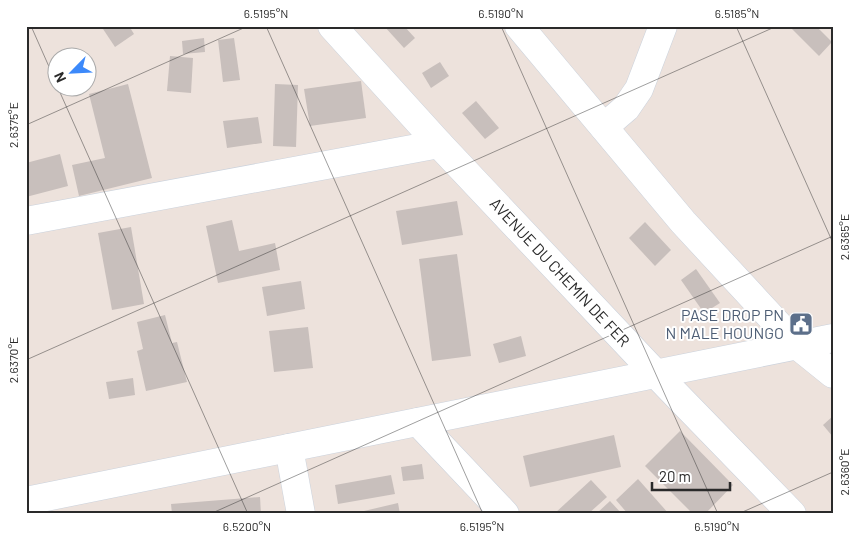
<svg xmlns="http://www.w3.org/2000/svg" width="859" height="540" font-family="Barlow,sans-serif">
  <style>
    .building { fill: #c8bfbc }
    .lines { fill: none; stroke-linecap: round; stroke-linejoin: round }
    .street-casing { stroke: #cbd2dc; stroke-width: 29 }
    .secondary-casing { stroke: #cbd2dc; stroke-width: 29 }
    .street { stroke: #fff; stroke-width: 28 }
    .secondary { stroke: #fff; stroke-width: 28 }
    .ticks { fill: none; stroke: #2a2a2a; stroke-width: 1; stroke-opacity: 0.45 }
    .labels { text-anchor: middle; stroke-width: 4; stroke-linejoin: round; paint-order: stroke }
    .street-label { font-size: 16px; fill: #2a2a2a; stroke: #fff }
    .service-label { font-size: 16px; fill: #4e5e75; stroke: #fff; text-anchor: end }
    .neatline { fill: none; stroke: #2a2a2a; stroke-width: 2 }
    .ticks-label { font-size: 12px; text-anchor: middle; fill: #2a2a2a }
  </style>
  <rect width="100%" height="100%" fill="#ede2dc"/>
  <g class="building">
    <path d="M101,26h28l5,8 -19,13z"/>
    <path d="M384,26h20l11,12 -11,10z"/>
    <path d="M795,26h21l16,16 -13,14 -27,-27z"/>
    <path d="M204,38l1,14 -22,2 -1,-13z"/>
    <path d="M234,38l6,42 -17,2 -5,-42z"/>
    <path d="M170,56l23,2 -2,35 -24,-2z"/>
    <path d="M440,62l9,14 -18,12 -9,-15z"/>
    <path d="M361,81l5,37 -56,8 -6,-37z"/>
    <path d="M128,84l24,94 -73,18 -7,-31 33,-7 -16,-64z"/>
    <path d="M275,84l23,1 -2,62 -23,-1z"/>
    <path d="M476,101l23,27 -14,11 -23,-26z"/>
    <path d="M258,117l4,26 -35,5 -4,-27z"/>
    <path d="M60,154l8,32 -42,11v-34z"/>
    <path d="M457,201l6,34 -61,10 -6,-34z"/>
    <path d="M232,220l7,31 36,-8 5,27 -62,13 -12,-57z"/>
    <path d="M645,222l26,28 -16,16 -26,-28z"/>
    <path d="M131,227l13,77 -32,6 -14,-77z"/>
    <path d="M457,254l14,102 -39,5 -13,-102z"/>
    <path d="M696,269l24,34 -16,10 -23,-33z"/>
    <path d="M301,281l4,28 -38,7 -5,-29z"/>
    <path d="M165,315l7,28 5,-1 10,40 -41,9 -9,-40 6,-2 -6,-27z"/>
    <path d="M308,327l5,41 -39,4 -5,-41z"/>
    <path d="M521,336l5,20 -27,7 -6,-19z"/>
    <path d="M133,378l2,17 -26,4 -3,-17z"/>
    <path d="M833,416v21l-10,-12z"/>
    <path d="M680,431l53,54 -28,29h-12l-48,-48z"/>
    <path d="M614,435l7,32 -91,20 -7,-31z"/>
    <path d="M422,464l2,15 -21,2 -2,-14z"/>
    <path d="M391,475l4,19 -57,10 -3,-19z"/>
    <path d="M638,479l31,35h-41l-12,-14z"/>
    <path d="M591,480l16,17 -19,17h-34z"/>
    <path d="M260,497l1,17h-89l-1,-10z"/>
    <path d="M610,501l12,13h-26z"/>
    <path d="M398,503l2,11h-35l-1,-3z"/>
  </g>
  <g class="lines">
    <g class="street-casing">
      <g id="street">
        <path d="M332,26l107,118 217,230 136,140"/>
        <path d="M519,26l164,196 114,123 36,29"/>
        <path d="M604,127l22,-19 13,-19 24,-63"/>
        <path d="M26,221l413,-77"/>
        <path d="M418,422l87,92"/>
        <path d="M289,448l12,66"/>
      </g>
    </g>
    <g class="secondary-casing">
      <path id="secondary" d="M26,501l807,-163"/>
    </g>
    <use href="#street" class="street"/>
    <use href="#secondary" class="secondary"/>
  </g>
  <path class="ticks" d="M31,26l27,61M266,26l217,488M501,26l217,488M736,26l97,217M58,88l190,426M26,125l222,-99M26,360l751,-334M210,514l623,-278M738,514l95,-42"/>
  <defs>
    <g id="civic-square" transform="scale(1.25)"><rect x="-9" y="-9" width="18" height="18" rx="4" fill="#5c6f8a" stroke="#fff"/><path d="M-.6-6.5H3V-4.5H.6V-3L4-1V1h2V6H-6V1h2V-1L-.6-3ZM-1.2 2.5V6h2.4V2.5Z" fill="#fff"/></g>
  </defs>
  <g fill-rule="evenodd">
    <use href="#civic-square" x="801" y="324"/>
  </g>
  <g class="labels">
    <g class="street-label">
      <text transform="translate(560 272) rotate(47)" y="6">AVENUE DU CHEMIN DE FER</text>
    </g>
    <g class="service-label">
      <text x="784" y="321">PASE DROP PN<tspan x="784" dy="18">N MALE HOUNGO</tspan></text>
    </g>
  </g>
  <rect width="859" height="540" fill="none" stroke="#ffffff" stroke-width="55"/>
  <g transform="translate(72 72) rotate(246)"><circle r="24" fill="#ffffff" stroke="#aaaaaa"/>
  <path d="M0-4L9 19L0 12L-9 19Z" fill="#3c89fa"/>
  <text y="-8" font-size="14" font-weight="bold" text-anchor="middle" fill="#2a2a2a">N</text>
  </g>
  <path d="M652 482v8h78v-8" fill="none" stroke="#2a2a2a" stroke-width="2.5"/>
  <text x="659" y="482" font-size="15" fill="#2a2a2a" stroke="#ffffff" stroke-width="4" paint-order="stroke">20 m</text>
  <rect x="28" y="28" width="804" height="484" class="neatline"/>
  <g class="ticks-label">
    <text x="266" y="18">6.5195°N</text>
    <text x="501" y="18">6.5190°N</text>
    <text x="737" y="18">6.5185°N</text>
    <text transform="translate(14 125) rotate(-90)" y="4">2.6375°E</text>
    <text transform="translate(845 237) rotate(-90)" y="4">2.6365°E</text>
    <text transform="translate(14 360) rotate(-90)" y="4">2.6370°E</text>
    <text transform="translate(845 472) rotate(-90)" y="4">2.6360°E</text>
    <text x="247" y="531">6.5200°N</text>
    <text x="482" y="531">6.5195°N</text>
    <text x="717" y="531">6.5190°N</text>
  </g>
</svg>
